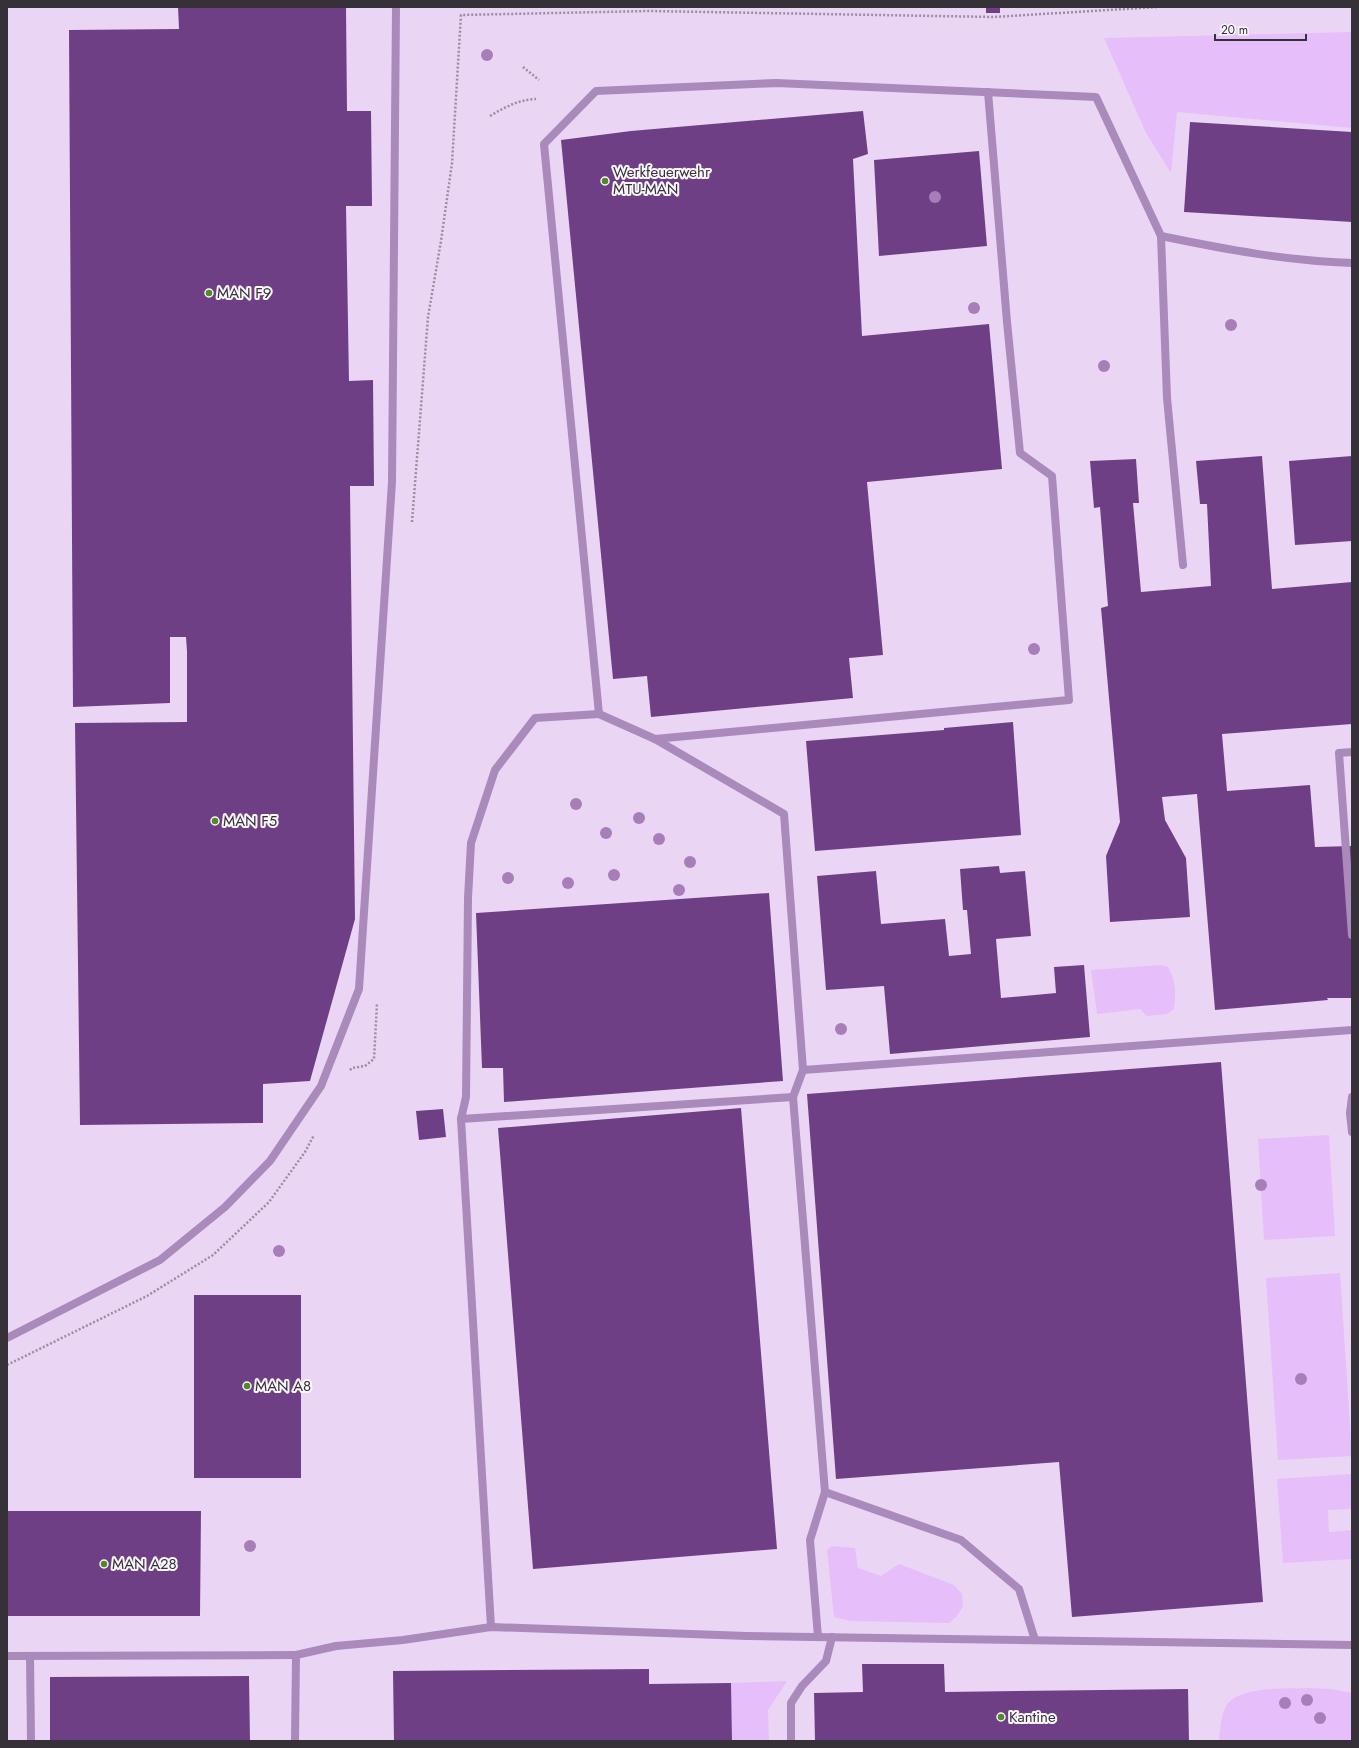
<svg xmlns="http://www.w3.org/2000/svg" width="1359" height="1748" font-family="Jost,sans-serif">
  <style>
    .built { fill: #ead6f4 }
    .green { fill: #e6befa }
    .building { fill: #6f3f85 }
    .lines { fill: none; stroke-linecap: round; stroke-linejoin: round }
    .path { stroke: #988e9e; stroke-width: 2.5; stroke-dasharray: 2 2; stroke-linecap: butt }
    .service { stroke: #aa89bb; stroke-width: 8 }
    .tree { fill: #a87eb9 }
    .poi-dot { fill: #518924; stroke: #faf7fc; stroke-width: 1.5 }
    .labels { text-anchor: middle; stroke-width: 4; stroke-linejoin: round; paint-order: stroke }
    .poi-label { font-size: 15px; fill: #363039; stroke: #faf7fc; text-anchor: start }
  </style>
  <rect width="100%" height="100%" fill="#f4e5fc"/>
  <rect class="built" x="7" y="7" width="1345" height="1734"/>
  <g class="green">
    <path d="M1352,32v96l-175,-16 -6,61 -25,-40 -42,-95z"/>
    <path d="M1161,965l7,2c8,14 8,26 6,42l-7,5 -20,2 -7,-7 -43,5 -6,-44z"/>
    <path d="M1329,1135l6,101 -71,4 -6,-101z"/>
    <path d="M1340,1273l12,183 -74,4 -12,-182z"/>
    <path d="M1352,1474v35l-24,1 1,22 23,-2v29l-69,4 -6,-84z"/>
    <path d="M832,1546l23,2 3,20 23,8 18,-12 55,21 8,9 1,12 -6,10 -8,7 -99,-2 -16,-4 -7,-67z"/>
    <path d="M787,1681l-19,29 1,31h-121l84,-1 -1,-57z"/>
    <path d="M1308,1688l23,1 21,4v48h-133c1,-11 2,-29 9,-38 15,-17 59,-14 80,-15z"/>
  </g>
  <g class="building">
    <path d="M178,7h168l1,104h24l1,95h-26l3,175 24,-1 1,106h-24l5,433 -45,162 -47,3v39l-183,2 -5,-402 112,-1v-71l-1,-14h-16v66l-97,4 -4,-677 110,-1z"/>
    <rect x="986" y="7" width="14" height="6"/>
    <path d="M863,111l5,43 -15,5 9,177 127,-12 13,145 -135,13 16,173 -34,3 4,40 -202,19 -4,-41 -34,3 -52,-539 70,-9z"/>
    <path d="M1190,122l162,10v90l-168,-10z"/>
    <path d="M979,151l8,95 -108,10 -5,-96z"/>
    <path d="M1262,456l10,133 80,-7v142l-130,10 5,57 83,-6 5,62 37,-1v152h-25l1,2 -113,10 -18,-216 -35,3 3,23 21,38 4,59 -80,5 -4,-66 14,-34 -19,-214 7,-2 -8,-99 -6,1 -4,-47 46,-2 3,44h-6l8,89 70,-6 -4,-82h-7l-4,-43z"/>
    <path d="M1352,456v85l-57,4 -6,-84z"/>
    <path d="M1013,722l8,113 -206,16 -9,-110 138,-11v-2z"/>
    <path d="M999,866l1,7 25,-2 6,65 -35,3 5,59 55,-5 -2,-26 30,-2 6,72 -200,17 -6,-68 -58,4 -9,-114 59,-5 5,53 64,-5 4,37 22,-2 -4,-44h-4l-3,-41z"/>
    <path d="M769,893l14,188 -279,21 -1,-34h-21l-6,-155z"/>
    <path d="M1221,1062l42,540 -191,15 -13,-155 -223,17 -29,-385z"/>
    <path d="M741,1108l36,441 -244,20 -35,-441z"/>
    <path d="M443,1109l3,28 -27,3 -3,-29z"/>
    <rect x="194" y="1295" width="107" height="183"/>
    <path d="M7,1511h194l-1,105h-193z"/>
    <path d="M862,1664h82l1,28 243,-3 1,52h-374l-1,-48 49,-1z"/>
    <path d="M649,1669v15l82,-1 1,57 -338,1 -1,-70z"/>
    <path d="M249,1676l1,65h-200v-64z"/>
  </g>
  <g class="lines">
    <g class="path">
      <path d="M523,67l16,13"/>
      <path d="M490,116c15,-9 28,-16 46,-17"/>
      <path d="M412,522l16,-205 13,-76 11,-78 9,-148 188,-4 344,6 165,-10"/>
      <path d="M350,1070l2,-2 13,-2 9,-7 3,-56"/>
      <path d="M7,1365l140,-69 66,-41 56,-53 36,-50 9,-17"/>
    </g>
    <g class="service">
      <path d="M1161,236c63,13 126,25 191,27"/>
      <path d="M655,739l414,-39 -17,-224 -32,-23 -13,-131 -19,-230"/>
      <path d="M1352,752l-13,1 13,182"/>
      <path d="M803,1070l549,-40"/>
      <path d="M1350,1113l2,-16"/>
      <path d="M1352,1113h-2l2,19"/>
      <path d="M461,1119l5,-22 2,-199 3,-55 24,-73 40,-52 64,-4"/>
      <path d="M7,1338l153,-78 65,-53 45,-46 51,-75 38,-97 33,-507 4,-475"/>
      <path d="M491,1627l-30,-508 332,-22"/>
      <path d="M818,1637l-8,-97 15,-48"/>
      <path d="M1035,1640l-16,-51 -58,-49 -136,-48 -32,-395 10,-27 -19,-256 -129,-75 -56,-25 -55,-570 52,-53 180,-8 320,14 65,139 6,162 16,167"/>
      <path d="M7,1656l289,-1"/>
      <path d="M30,1656l1,85"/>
      <path d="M295,1741l1,-86 40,-9 67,-6 88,-13 256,9 605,9"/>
      <path d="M791,1741v-38l11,-17 24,-25 6,-24"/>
    </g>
  </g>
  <g class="tree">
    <circle cx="487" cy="55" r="6"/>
    <circle cx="935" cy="197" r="6"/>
    <circle cx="974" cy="308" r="6"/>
    <circle cx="1231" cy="325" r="6"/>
    <circle cx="1104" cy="366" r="6"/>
    <circle cx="1034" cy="649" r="6"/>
    <circle cx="576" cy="804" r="6"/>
    <circle cx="639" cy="818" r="6"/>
    <circle cx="606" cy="833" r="6"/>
    <circle cx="659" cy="839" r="6"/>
    <circle cx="690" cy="862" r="6"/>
    <circle cx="614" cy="875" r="6"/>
    <circle cx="508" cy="878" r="6"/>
    <circle cx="568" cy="883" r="6"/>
    <circle cx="679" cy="890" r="6"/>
    <circle cx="841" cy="1029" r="6"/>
    <circle cx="1261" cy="1185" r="6"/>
    <circle cx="279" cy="1251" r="6"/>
    <circle cx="1301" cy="1379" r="6"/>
    <circle cx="250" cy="1546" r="6"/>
    <circle cx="1307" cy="1700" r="6"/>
    <circle cx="1285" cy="1703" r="6"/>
    <circle cx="1320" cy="1718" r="6"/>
  </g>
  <g class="poi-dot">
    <circle cx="605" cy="181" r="4"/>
    <circle cx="209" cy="293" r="4"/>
    <circle cx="215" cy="821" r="4"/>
    <circle cx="247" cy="1386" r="4"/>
    <circle cx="104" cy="1564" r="4"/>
    <circle cx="1001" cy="1717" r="4"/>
  </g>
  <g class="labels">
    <g class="poi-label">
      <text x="613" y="177">Werkfeuerwehr<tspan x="613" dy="17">MTU-MAN</tspan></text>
      <text x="217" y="298">MAN F9</text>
      <text x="223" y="826">MAN F5</text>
      <text x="255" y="1391">MAN A8</text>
      <text x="112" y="1569">MAN A28</text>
      <text x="1009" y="1722">Kantine</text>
    </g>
  </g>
  <rect width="1359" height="1748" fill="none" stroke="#363039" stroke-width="16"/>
  <path d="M1215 34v6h91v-6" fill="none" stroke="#363039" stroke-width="2"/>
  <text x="1221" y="34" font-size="12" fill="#363039" stroke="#faf7fc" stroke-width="3" paint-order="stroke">20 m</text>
</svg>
